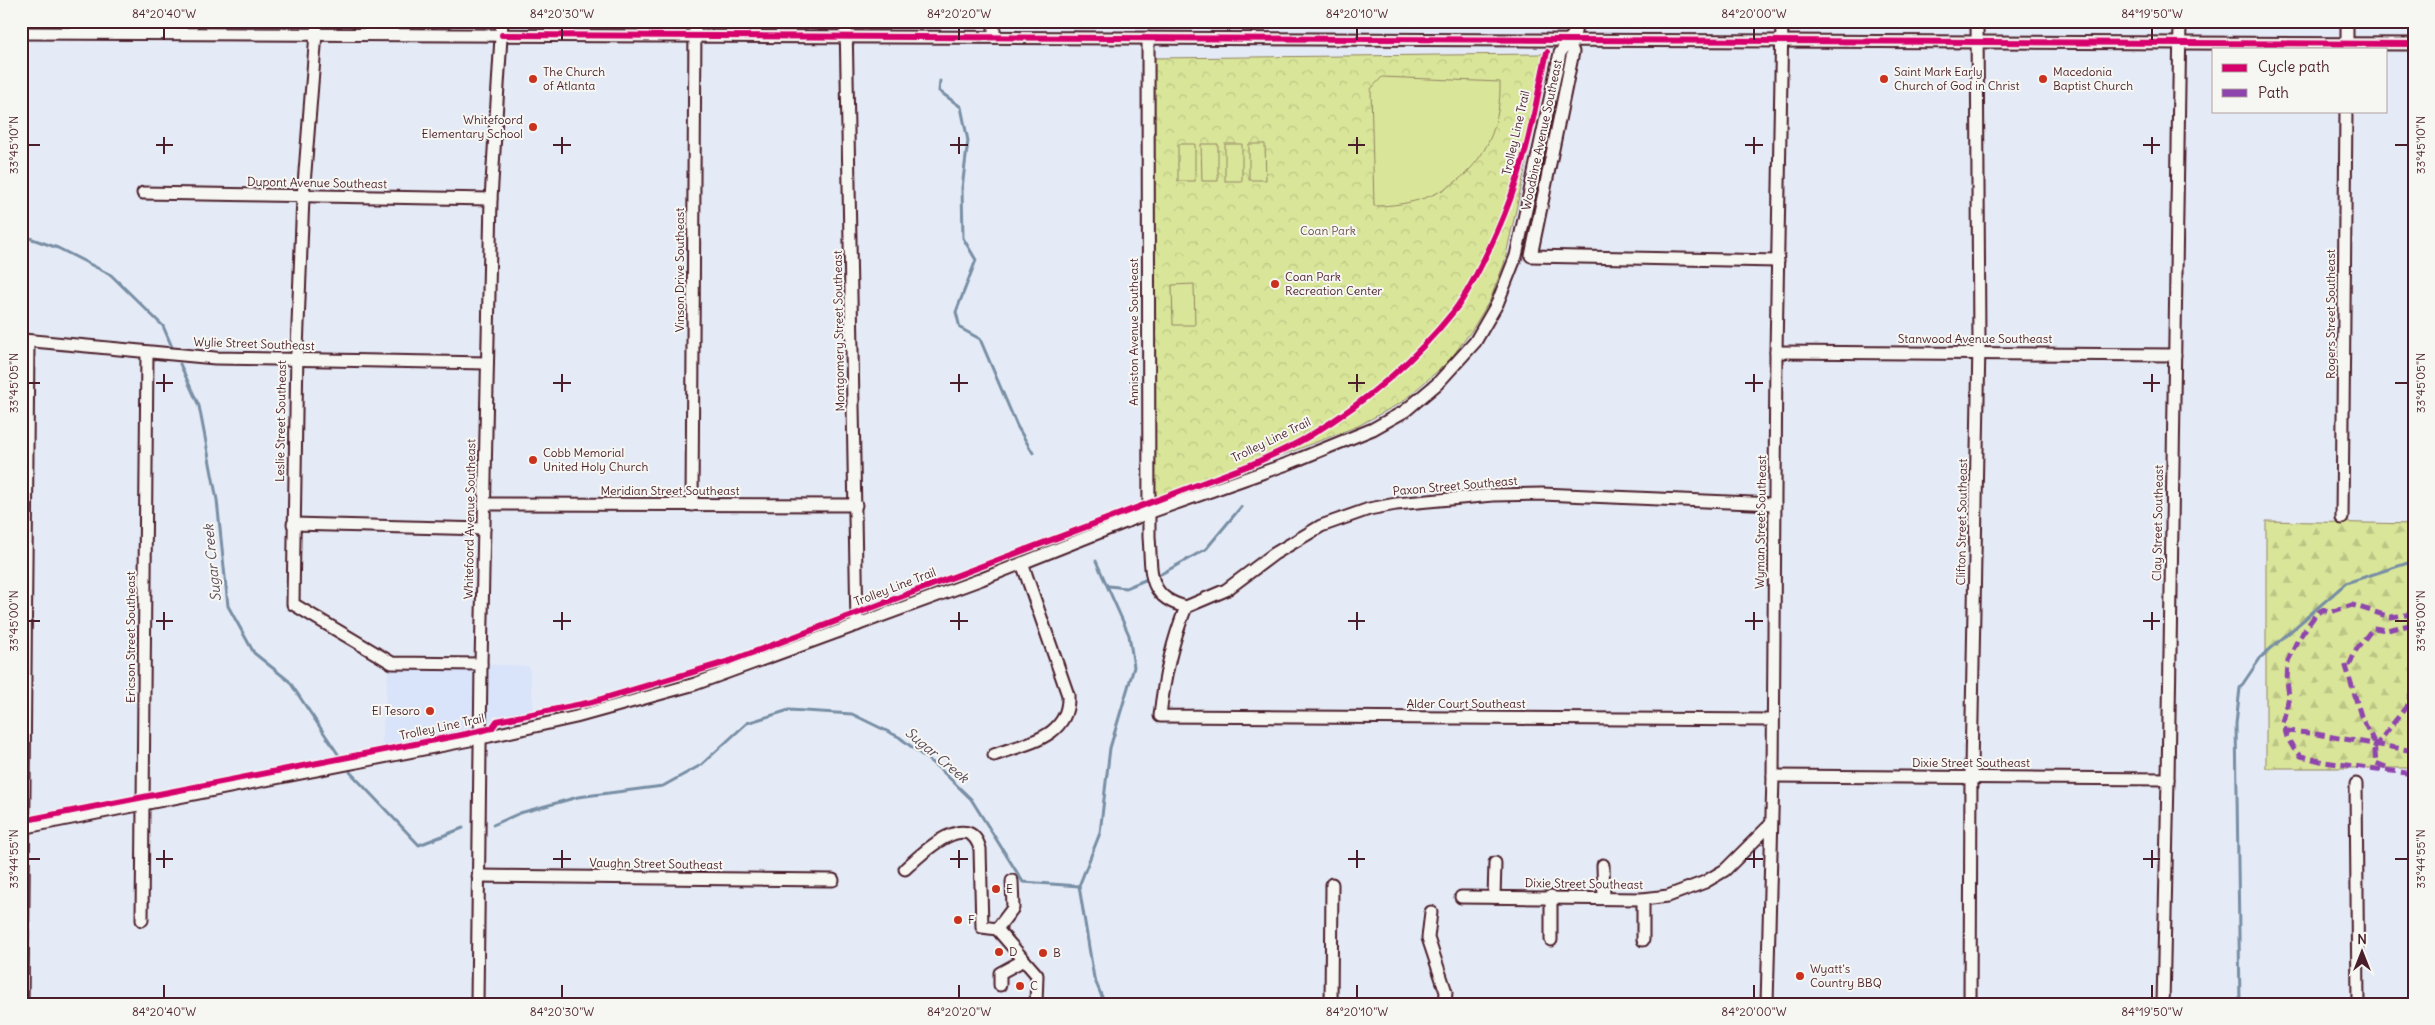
<svg xmlns="http://www.w3.org/2000/svg" width="2435" height="1025" font-family="Delius,sans-serif">
  <style>
    .built { fill: #d9e3f9 }
    .forest { fill: url(#forest-firs); stroke: #928262 }
    .park { fill: url(#park-crowns); stroke: #928262 }
    .garden { fill: #d9e699; stroke: #928262 }
    .lines { fill: none; stroke-linecap: round; stroke-linejoin: round }
    .stream { stroke: #778ea5; stroke-width: 3 }
    .minor-casing { stroke: #4a1f2b; stroke-width: 15 }
    .minor { stroke: #f6f6f2; stroke-width: 11 }
    .quiet { stroke: #8e44ad; stroke-width: 5; stroke-dasharray: 10 5; stroke-linecap: butt }
    .cycleway-casing { stroke: #f6f6f2; stroke-width: 9 }
    .cycleway { stroke: #d6006c; stroke-width: 6 }
    .ticks { fill: none; stroke: #4a1f2b; stroke-width: 2 }
    .poi-dot { fill: #c8321e; stroke: #f6f6f2; stroke-width: 2 }
    .labels { text-anchor: middle; stroke-width: 4; stroke-linejoin: round; paint-order: stroke }
    .poi-label { font-size: 12px; fill: #4a1f2b; stroke: #f6f6f2; text-anchor: start }
    .street-label { font-size: 12px; fill: #4a1f2b; stroke: #f6f6f2 }
    .park-label { font-size: 12px; fill: #6e5146; stroke: #f6f6f2 }
    .water-label { font-size: 14px; font-style: italic; fill: #5d4d5e; stroke: #f6f6f2 }
    .neatline { fill: none; stroke: #4a1f2b; stroke-width: 2 }
    .ticks-label { font-size: 12px; text-anchor: middle; fill: #4a1f2b }
  </style>
  <defs>
    <pattern id="forest-firs" width="22" height="20" patternUnits="userSpaceOnUse" patternTransform="scale(1.25)"><rect width="22" height="20" fill="#d9e699"/><path d="M5 1l3.5 6h-7zM16 11l3.5 6h-7z" fill="#bcc584"/></pattern>
    <pattern id="park-crowns" width="20" height="18" patternUnits="userSpaceOnUse" patternTransform="scale(1.25)"><rect width="20" height="18" fill="#d9e699"/><path d="M2 6a3 3 0 1 1 6 0M12 15a3 3 0 1 1 6 0" fill="none" stroke="#bcc584"/></pattern>
  </defs>
  <rect width="100%" height="100%" fill="#e5ebf6"/>
  <filter id="ink" filterUnits="userSpaceOnUse"><feTurbulence type="fractalNoise" baseFrequency=".02" numOctaves="2"/><feDisplacementMap in="SourceGraphic" scale="10" xChannelSelector="R" yChannelSelector="G"/><feConvolveMatrix kernelMatrix="1 2 1 2 8 2 1 2 1" color-interpolation-filters="sRGB"/></filter>
  <g filter="url(#ink)">
    <path class="built" d="M389,660l140,6 7,63 -155,23z"/>
    <path class="forest" d="M2266,521l148,3v244h-148z"/>
    <path class="park" d="M1542,54l8,3 -46,207 -14,36 -18,30 -23,31 -47,41 -44,24 -195,75 -8,-8 -2,-435z"/>
    <g class="garden">
      <path d="M1382,77l118,5c2,78 -51,124 -126,124l-3,-117z"/>
      <rect x="1178" y="144" width="17" height="37"/>
      <path d="M1201,144h17v37h-16z"/>
      <rect x="1225" y="144" width="17" height="37"/>
      <path d="M1249,144h16l1,36h-17z"/>
      <path d="M1194,284l1,41h-22l-1,-40z"/>
    </g>
    <g class="lines">
      <g class="stream">
        <path d="M940,81l-1,10 22,16 7,34 -6,47 1,50 13,22 -20,52 4,16 20,11 37,87 16,27"/>
        <path d="M21,235l37,13 53,27 52,51 9,21"/>
        <path d="M180,364l19,42 18,94 11,106 26,47 35,28 51,76"/>
        <path d="M1096,561l33,74 5,32 -24,81 -10,85 -21,53 15,92 11,26"/>
        <path d="M1161,574l45,-25 35,-42"/>
        <path d="M1109,586l17,2 19,-8"/>
        <path d="M350,772l69,73 44,-17"/>
        <path d="M493,825l27,-12 58,-16 85,-11 38,-21 46,-42 42,-13 63,4 47,23 41,32 31,30 52,83 56,4"/>
        <path d="M2240,1004l-4,-280 4,-36 21,-31 85,-74 68,-22"/>
      </g>
      <g class="minor-casing">
        <g id="minor">
          <path d="M317,21l-14,176 -6,153 -4,254 99,59 89,1"/>
          <path d="M846,21l11,604"/>
          <path d="M994,21v16"/>
          <path d="M21,33l2393,11"/>
          <path d="M1148,38l1,499c3,35 -3,60 37,70"/>
          <path d="M1568,40l5,12 -42,204 247,5"/>
          <path d="M2347,49v-28"/>
          <path d="M143,193l348,6"/>
          <path d="M23,340l192,18 272,5"/>
          <path d="M1776,352l399,3"/>
          <path d="M484,504l372,1"/>
          <path d="M692,505l3,-484"/>
          <path d="M2342,518l4,-407"/>
          <path d="M293,524l191,5"/>
          <path d="M1772,720l-612,-4c4,-38 12,-74 26,-109l40,-17 48,-36 47,-28 48,-17 27,-5 97,-9 49,-1 233,10"/>
          <path d="M994,755c32,-12 76,-17 74,-60l-46,-132"/>
          <path d="M1773,776l395,3"/>
          <path d="M2356,784l2,220"/>
          <path d="M21,828l469,-92 86,-19 119,-33 287,-105 166,-66 139,-49 86,-35 32,-18 32,-27 38,-42 22,-38 19,-48 44,-203 15,-21 2,-11"/>
          <path d="M1603,865l1,33"/>
          <path d="M905,869c15,-14 64,-62 75,-20l2,78 15,2 40,46 -1,29"/>
          <path d="M478,876l355,4"/>
          <path d="M1461,897l182,2 25,-3 37,-14 20,-12 46,-46"/>
          <path d="M1494,897l1,-34"/>
          <path d="M1643,899v41"/>
          <path d="M1431,912l-3,26 18,54 -1,12"/>
          <path d="M142,920l5,-567"/>
          <path d="M997,929l16,-21 -1,-27"/>
          <path d="M1551,940v-44"/>
          <path d="M1000,985v-12l24,-13"/>
          <path d="M22,1004l6,-662"/>
          <path d="M477,1004l4,-340 10,-465 11,-178"/>
          <path d="M1331,1004l1,-120"/>
          <path d="M1767,1004l6,-228 3,-424 6,-331"/>
          <path d="M1970,1004l1,-235 8,-425 -2,-323"/>
          <path d="M2163,1004l5,-225 12,-758"/>
        </g>
      </g>
      <use href="#minor" class="minor"/>
      <g class="quiet">
        <path d="M2414,614l-24,3 -38,-12 -22,7 -8,-2 -6,4 -19,27 -9,20 -1,20 2,15 -6,27 4,14 7,12 7,7 23,6 90,12"/>
        <path d="M2285,731l25,2 104,18"/>
        <path d="M2374,748l32,-41 8,-21"/>
        <path d="M2386,767l-10,-4 -2,-21 -13,-26 -16,-53 5,1 6,-14 17,-22 14,2 27,-6"/>
      </g>
      <g class="cycleway-casing">
        <g id="cycleway">
          <path d="M502,35l1912,9"/>
          <path d="M21,821l445,-87 26,-6 5,-7 95,-19 138,-41 520,-196c20,-9 42,-18 61,-30 53,-32 104,-75 143,-124 21,-27 50,-92 61,-126 15,-43 22,-89 32,-133"/>
        </g>
      </g>
      <use href="#cycleway" class="cycleway"/>
    </g>
  </g>
  <path class="ticks" d="M164,28v12M562,28v12M959,28v12M1357,28v12M1754,28v12M2152,28v12M164,137v17M562,137v17M959,137v17M1357,137v17M1754,137v17M2152,137v17M28,145h12M156,145h17M553,145h18M950,145h18M1348,145h17M1745,145h18M2143,145h17M2395,145h13M164,374v18M562,374v18M959,374v18M1357,374v18M1754,374v18M2152,374v18M28,383h12M156,383h17M553,383h18M950,383h18M1348,383h17M1745,383h18M2143,383h17M2395,383h13M164,612v18M562,612v18M959,612v18M1357,612v18M1754,612v18M2152,612v18M28,621h12M156,621h17M553,621h18M950,621h18M1348,621h17M1745,621h18M2143,621h17M2395,621h13M164,850v18M562,850v18M959,850v18M1357,850v18M1754,850v18M2152,850v18M28,859h12M156,859h17M553,859h18M950,859h18M1348,859h17M1745,859h18M2143,859h17M2395,859h13M164,985v13M562,985v13M959,985v13M1357,985v13M1754,985v13M2152,985v13"/>
  <g class="poi-dot">
    <circle cx="533" cy="79" r="5"/>
    <circle cx="1884" cy="79" r="5"/>
    <circle cx="2043" cy="79" r="5"/>
    <circle cx="533" cy="127" r="5"/>
    <circle cx="1275" cy="284" r="5"/>
    <circle cx="533" cy="460" r="5"/>
    <circle cx="430" cy="711" r="5"/>
    <circle cx="996" cy="889" r="5"/>
    <circle cx="958" cy="920" r="5"/>
    <circle cx="999" cy="952" r="5"/>
    <circle cx="1043" cy="953" r="5"/>
    <circle cx="1800" cy="976" r="5"/>
    <circle cx="1020" cy="986" r="5"/>
  </g>
  <g class="labels">
    <g class="poi-label">
      <text x="543" y="76">The Church<tspan x="543" dy="14">of Atlanta</tspan></text>
      <text x="1894" y="76">Saint Mark Early<tspan x="1894" dy="14">Church of God in Christ</tspan></text>
      <text x="2053" y="76">Macedonia<tspan x="2053" dy="14">Baptist Church</tspan></text>
      <text x="523" y="124" text-anchor="end">Whitefoord<tspan x="523" dy="14">Elementary School</tspan></text>
      <text x="1285" y="281">Coan Park<tspan x="1285" dy="14">Recreation Center</tspan></text>
      <text x="543" y="457">Cobb Memorial<tspan x="543" dy="14">United Holy Church</tspan></text>
      <text x="420" y="715" text-anchor="end">El Tesoro</text>
      <text x="1006" y="893">E</text>
      <text x="968" y="924">F</text>
      <text x="1009" y="956">D</text>
      <text x="1053" y="957">B</text>
      <text x="1810" y="973">Wyatt's<tspan x="1810" dy="14">Country BBQ</tspan></text>
      <text x="1030" y="990">C</text>
    </g>
    <g class="street-label">
      <text transform="translate(1516 133) rotate(-77)" y="4">Trolley Line Trail</text>
      <text transform="translate(1542 135) rotate(-78)" y="4">Woodbine Avenue Southeast</text>
      <text transform="translate(317 183) rotate(1)" y="4">Dupont Avenue Southeast</text>
      <text transform="translate(680 270) rotate(-90)" y="4">Vinson Drive Southeast</text>
      <text transform="translate(2331 314) rotate(-90)" y="4">Rogers Street Southeast</text>
      <text transform="translate(839 331) rotate(-91)" y="4">Montgomery Street Southeast</text>
      <text transform="translate(1134 332) rotate(-90)" y="4">Anniston Avenue Southeast</text>
      <text x="1975" y="343">Stanwood Avenue Southeast</text>
      <text transform="translate(254 344) rotate(2)" y="4">Wylie Street Southeast</text>
      <text transform="translate(281 421) rotate(-89)" y="4">Leslie Street Southeast</text>
      <text transform="translate(1271 440) rotate(-26)" y="4">Trolley Line Trail</text>
      <text transform="translate(1455 486) rotate(-5)" y="4">Paxon Street Southeast</text>
      <text x="670" y="495">Meridian Street Southeast</text>
      <text transform="translate(470 519) rotate(-89)" y="4">Whitefoord Avenue Southeast</text>
      <text transform="translate(1761 522) rotate(-89)" y="4">Wyman Street Southeast</text>
      <text transform="translate(1962 522) rotate(-89)" y="4">Clifton Street Southeast</text>
      <text transform="translate(2158 523) rotate(-89)" y="4">Clay Street Southeast</text>
      <text transform="translate(895 587) rotate(-21)" y="4">Trolley Line Trail</text>
      <text transform="translate(131 637) rotate(-90)" y="4">Ericson Street Southeast</text>
      <text x="1466" y="708">Alder Court Southeast</text>
      <text transform="translate(442 727) rotate(-12)" y="4">Trolley Line Trail</text>
      <text x="1971" y="767">Dixie Street Southeast</text>
      <text transform="translate(656 864) rotate(1)" y="4">Vaughn Street Southeast</text>
      <text transform="translate(1584 884) rotate(1)" y="4">Dixie Street Southeast</text>
    </g>
    <g class="park-label">
      <text x="1328" y="235">Coan Park</text>
    </g>
    <g class="water-label">
      <text transform="translate(212 563) rotate(-96)" y="5">Sugar Creek</text>
      <text transform="translate(937 755) rotate(40)" y="5">Sugar Creek</text>
    </g>
  </g>
  <rect width="2435" height="1025" fill="none" stroke="#f6f6f2" stroke-width="55"/>
  <rect x="2212" y="48" width="175" height="65" fill="#f6f6f2" stroke="#b1a0a2"/>
  <rect x="2222" y="64" width="25" height="8" fill="#d6006c" stroke="#b1a0a2"/>
  <text x="2258" y="72" font-size="15" fill="#4a1f2b">Cycle path</text>
  <rect x="2222" y="89" width="25" height="8" fill="#8e44ad" stroke="#b1a0a2"/>
  <text x="2258" y="98" font-size="15" fill="#4a1f2b">Path</text>
  <g transform="translate(2362 952)" stroke="#f6f6f2" stroke-width="4" paint-order="stroke">
  <path d="M0-4L9 19L0 12L-9 19Z" fill="#4a1f2b"/>
  <text y="-8" font-size="14" font-weight="bold" text-anchor="middle" fill="#4a1f2b">N</text>
  </g>
  <rect x="28" y="28" width="2380" height="970" class="neatline"/>
  <g class="ticks-label">
    <text x="164" y="18">84°20'40"W</text>
    <text x="562" y="18">84°20'30"W</text>
    <text x="959" y="18">84°20'20"W</text>
    <text x="1357" y="18">84°20'10"W</text>
    <text x="1754" y="18">84°20'00"W</text>
    <text x="2152" y="18">84°19'50"W</text>
    <text transform="translate(14 145) rotate(-90)" y="4">33°45'10"N</text>
    <text transform="translate(2421 145) rotate(-90)" y="4">33°45'10"N</text>
    <text transform="translate(14 383) rotate(-90)" y="4">33°45'05"N</text>
    <text transform="translate(2421 383) rotate(-90)" y="4">33°45'05"N</text>
    <text transform="translate(14 621) rotate(-90)" y="4">33°45'00"N</text>
    <text transform="translate(2421 621) rotate(-90)" y="4">33°45'00"N</text>
    <text transform="translate(14 859) rotate(-90)" y="4">33°44'55"N</text>
    <text transform="translate(2421 859) rotate(-90)" y="4">33°44'55"N</text>
    <text x="164" y="1016">84°20'40"W</text>
    <text x="562" y="1016">84°20'30"W</text>
    <text x="959" y="1016">84°20'20"W</text>
    <text x="1357" y="1016">84°20'10"W</text>
    <text x="1754" y="1016">84°20'00"W</text>
    <text x="2152" y="1016">84°19'50"W</text>
  </g>
</svg>
